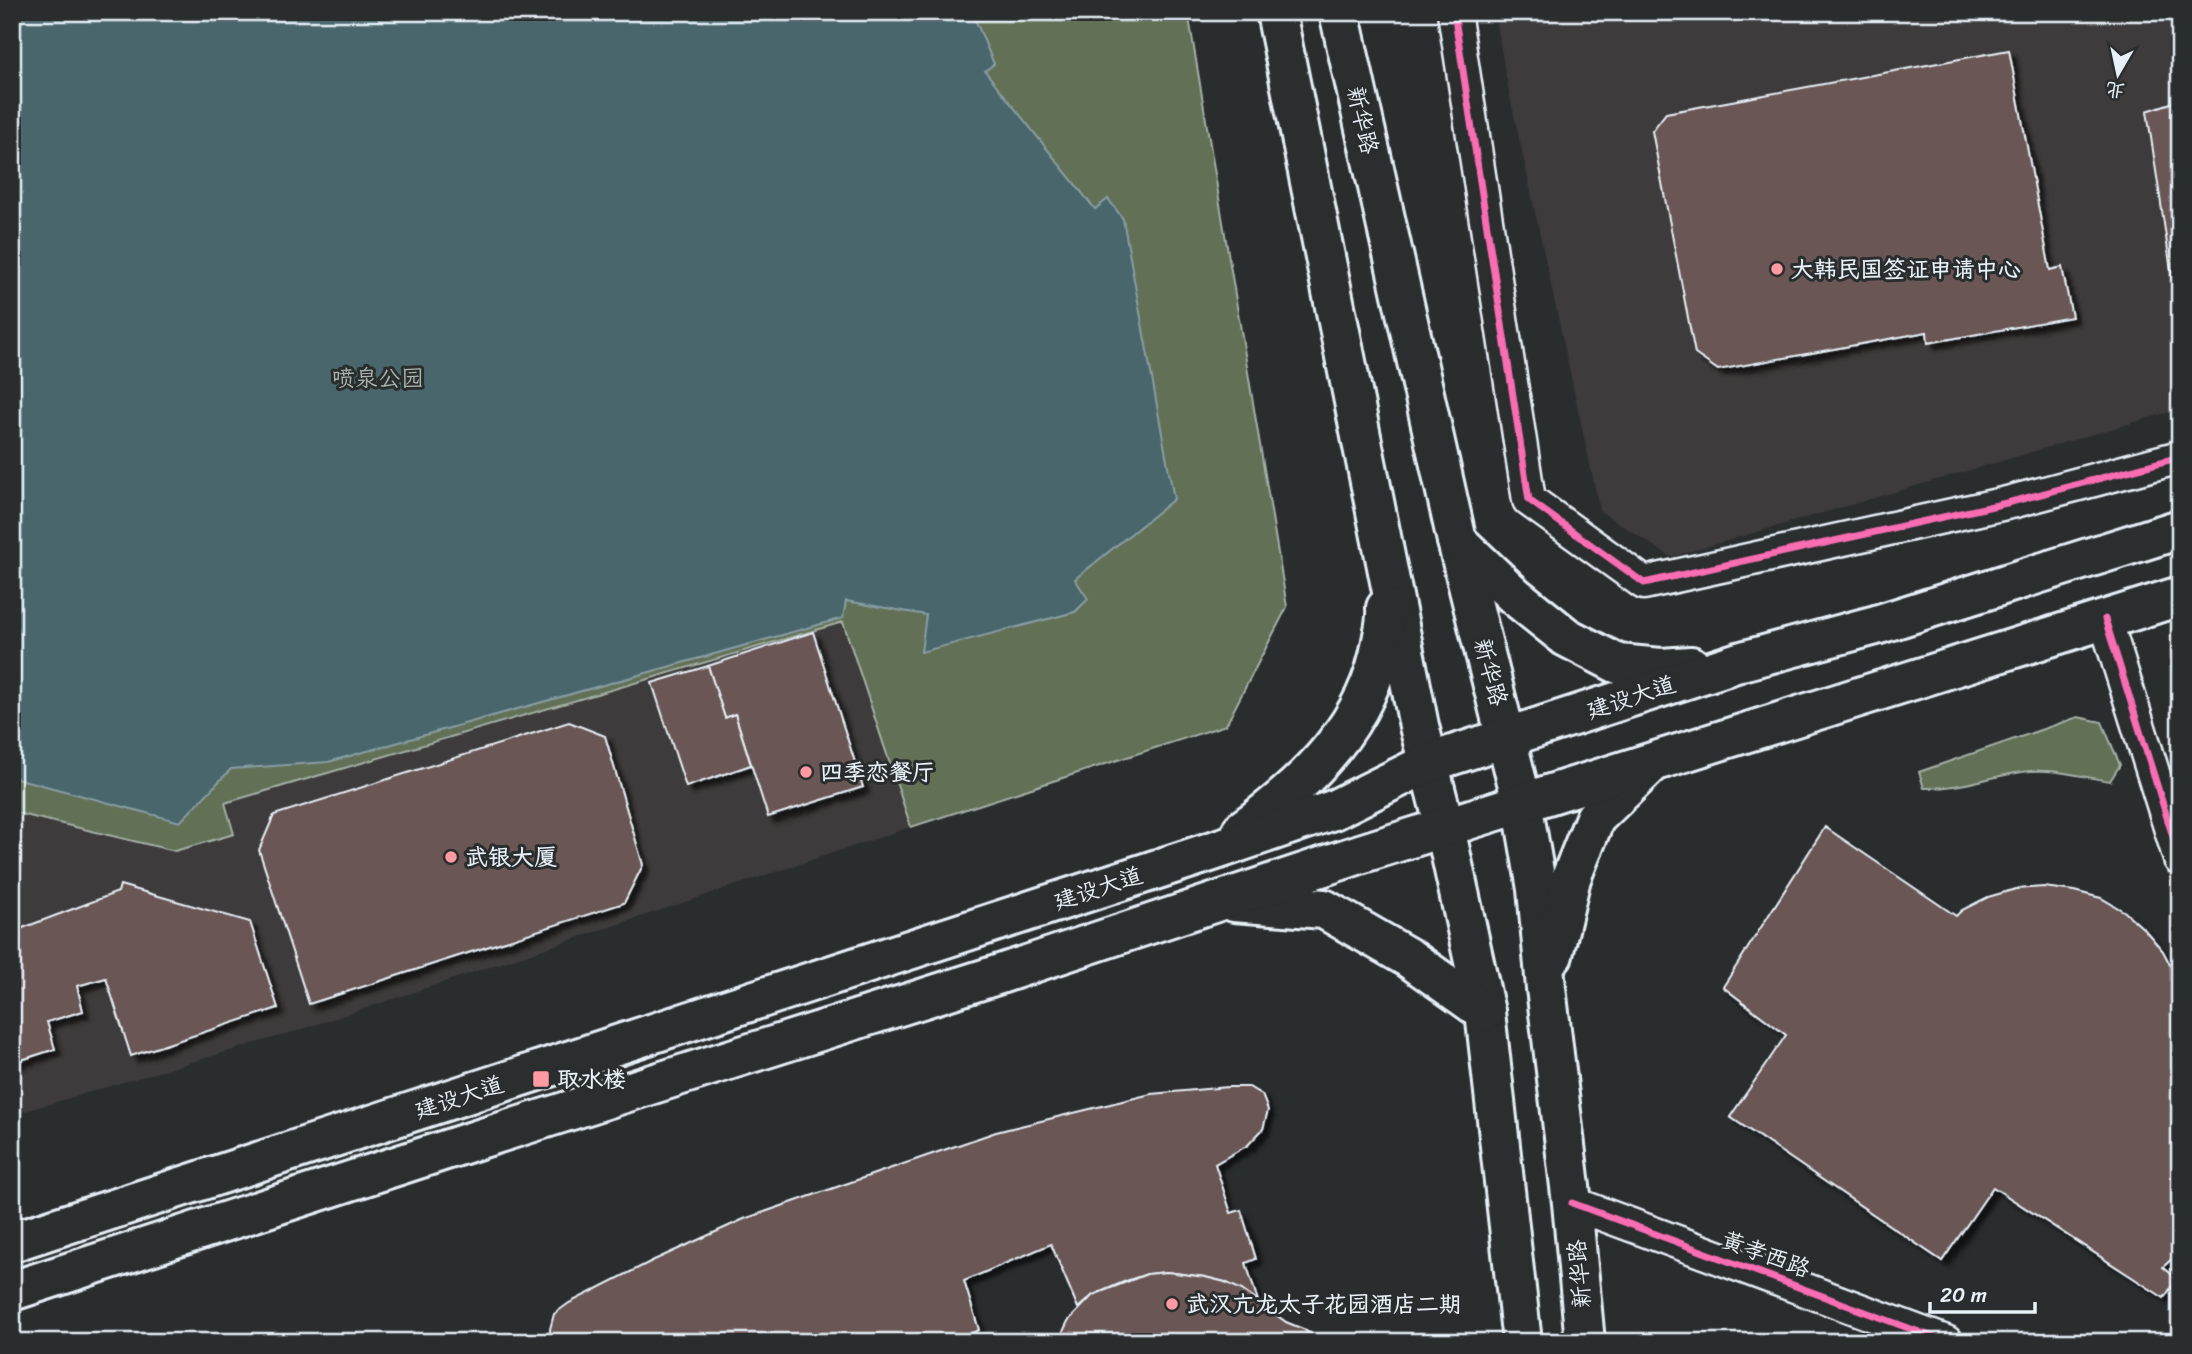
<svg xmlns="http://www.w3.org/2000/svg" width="2192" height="1354" font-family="Sriracha,'LXGW WenKai TC',sans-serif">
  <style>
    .built { fill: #3d3a3a }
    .green { fill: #627057; stroke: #a5b0a8; stroke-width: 2 }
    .water { fill: #48666c; stroke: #889ea4; stroke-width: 2 }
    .building { fill: #695755; stroke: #e8f1f8; stroke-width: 2; filter: url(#shadow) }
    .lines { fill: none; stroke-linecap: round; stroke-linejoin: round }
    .minor-casing { stroke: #e8f1f8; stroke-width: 37 }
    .primary-casing { stroke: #e8f1f8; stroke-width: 44 }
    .minor { stroke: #2a2d2e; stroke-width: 32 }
    .primary { stroke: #2a2d2e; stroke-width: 38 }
    .cycleway-casing { stroke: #2a2d2e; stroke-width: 11 }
    .cycleway { stroke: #f96db3; stroke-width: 7 }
    .poi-dot { fill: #ff9aa2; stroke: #2a2d2e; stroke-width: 2.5 }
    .labels { text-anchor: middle; stroke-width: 6; stroke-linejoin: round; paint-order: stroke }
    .street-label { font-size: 23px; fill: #e8f1f8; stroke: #2a2d2e }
    .poi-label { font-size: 23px; font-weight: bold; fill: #e8f1f8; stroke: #2a2d2e; text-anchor: start }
    .park-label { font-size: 23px; fill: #acb7b0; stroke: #2a2d2e }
  </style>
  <defs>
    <filter id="shadow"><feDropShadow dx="6" dy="6" stdDeviation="2" flood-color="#0009"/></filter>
  </defs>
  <rect width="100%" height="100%" fill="#2a2d2e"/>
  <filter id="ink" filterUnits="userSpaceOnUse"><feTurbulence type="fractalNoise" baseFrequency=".0143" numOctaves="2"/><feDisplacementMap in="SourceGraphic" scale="14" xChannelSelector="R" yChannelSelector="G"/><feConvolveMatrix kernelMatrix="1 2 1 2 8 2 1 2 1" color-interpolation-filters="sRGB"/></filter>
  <g filter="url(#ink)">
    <g class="built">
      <path d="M1495,12h685v397l-509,148 -71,-46 -94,-433z"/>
      <path d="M844,622l67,205 -614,204 -285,84v-303l163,39 59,-17 -9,-31z"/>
    </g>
    <g class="green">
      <path d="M12,12h1176l99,595 -61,118 -315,102 -68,-205 -618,181 9,31 -59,17 -163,-39z"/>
      <path d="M2078,717l24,5 18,43 -10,16c-28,-4 -60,-14 -88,-9 -35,5 -62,17 -98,16l-5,-16z"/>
    </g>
    <path class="water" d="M12,12h960l22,52 -9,7 110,138 13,-10 15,20 51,280 -99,80 13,20 -13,13 -154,40 5,-37 -80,-14 -3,17 -515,144 -97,7 -51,53 -168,-45z"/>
    <g class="building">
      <path d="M2009,50l41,220 12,-3 10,50 -144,26 -1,-11 -209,38 -23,-16 -43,-223 14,-18z"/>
      <path d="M2180,100v230l-33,-219z"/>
      <path d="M813,632l50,155 -95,30 -33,-103 -10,4 -17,-52z"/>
      <path d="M708,666l17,52 10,-4 16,51 -65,22 -34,-104z"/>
      <path d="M569,722l36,14 38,129 -19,38 -315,101 -50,-154 15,-35z"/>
      <path d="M1825,827l131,89 6,-6 26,-13 28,-8 28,-2 30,4 27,7 24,14 20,18 18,21 14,27 3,12v86l-5,14 5,3v134l-5,29 -12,11 14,12 -13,19 -171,-111 -51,74 -212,-144 56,-82 -63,-48z"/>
      <path d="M120,885l130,37 28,86 -147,48 -25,-78 -29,8 6,25 -36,11 8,27 -43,14v-131l106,-40z"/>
      <path d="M1228,1087h21l13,8 6,15 -5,19 -15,16 -33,19 16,49 10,-3 15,49 -10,4 12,38 -33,-19 -20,-5 -38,-5 -20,2 -21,7 -33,14 -15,13 -27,-64 -87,37 15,49 -12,5 3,7h-419l-1,-13 4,-15 15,-11 83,-42 92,-42 252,-87 155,-38z"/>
      <path d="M1167,1272l38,5 20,5 17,8 44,32 17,7 19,13h-264l10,-21 25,-26 54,-21z"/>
    </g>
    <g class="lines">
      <g class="minor-casing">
        <g id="minor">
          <path d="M1454,12l75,488 115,83 367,-81 169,-45"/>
          <path d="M2105,619l75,240"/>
          <path d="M1572,1203l374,139"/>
        </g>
      </g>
      <g class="primary-casing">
        <g id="primary">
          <path d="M1276,12l143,714 26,102 40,184 37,330"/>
          <path d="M1339,12l118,529 65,261 15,87 9,99 26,215 13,139"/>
          <path d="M1457,541l58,55 51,41 52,27 43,4 30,-2"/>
          <path d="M1242,830c65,-47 127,-107 140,-189 2,-11 5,-22 4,-33"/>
          <path d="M1234,902l90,7 85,49 76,54"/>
          <path d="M1553,955l18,-77 24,-60 55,-53"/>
          <path d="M12,1242l1201,-391 120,-41 95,-47 314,-102 134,-36 304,-96"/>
          <path d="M12,1291l458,-149 530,-168 360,-120 820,-258"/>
        </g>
      </g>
      <use href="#minor" class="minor"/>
      <use href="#primary" class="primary"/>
      <g class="cycleway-casing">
        <g id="cycleway">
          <path d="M1454,12l75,488 115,83 367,-81 169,-45"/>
          <path d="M2105,619l75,240"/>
          <path d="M1572,1203l374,139"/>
        </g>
      </g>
      <use href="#cycleway" class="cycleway"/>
    </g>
  </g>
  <g class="poi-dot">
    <circle cx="1777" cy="269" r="7"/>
    <circle cx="806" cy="772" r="7"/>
    <circle cx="451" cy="857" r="7"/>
    <rect x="532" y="1070" width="18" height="18" rx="3.5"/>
    <circle cx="1172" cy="1304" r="7"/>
  </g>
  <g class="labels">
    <g class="street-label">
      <text transform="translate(1363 120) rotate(77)" y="8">新华路</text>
      <text transform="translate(1491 672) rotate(75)" y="8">新华路</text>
      <text transform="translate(1631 697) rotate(-18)" y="8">建设大道</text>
      <text transform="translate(1098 888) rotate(-18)" y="8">建设大道</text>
      <text transform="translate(459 1097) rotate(-18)" y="8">建设大道</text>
      <text transform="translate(1766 1254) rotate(20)" y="8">黄孝西路</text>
      <text transform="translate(1579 1274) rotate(-95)" y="8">新华路</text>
    </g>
    <g class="poi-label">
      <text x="1791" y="277">大韩民国签证申请中心</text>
      <text x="820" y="780">四季恋餐厅</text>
      <text x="465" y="865">武银大厦</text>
      <text x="557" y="1087">取水楼</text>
      <text x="1186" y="1312">武汉亢龙太子花园酒店二期</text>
    </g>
    <g class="park-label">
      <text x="378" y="386">喷泉公园</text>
    </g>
  </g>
  <rect width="2192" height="1354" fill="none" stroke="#2a2d2e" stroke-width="42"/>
  <rect x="21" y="21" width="2150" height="1312" fill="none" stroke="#e8f1f8" stroke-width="2.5" filter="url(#ink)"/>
  <g transform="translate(2118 74) rotate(189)" stroke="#2a2d2e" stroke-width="5" paint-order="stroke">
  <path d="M0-5L12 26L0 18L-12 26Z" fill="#e8f1f8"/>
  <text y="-10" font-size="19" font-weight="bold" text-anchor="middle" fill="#e8f1f8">北</text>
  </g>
  <path d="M1930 1302v10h105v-10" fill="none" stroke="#e8f1f8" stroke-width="3.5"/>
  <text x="1940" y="1302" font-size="21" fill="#e8f1f8" stroke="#2a2d2e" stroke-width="5" paint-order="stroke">20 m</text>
</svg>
